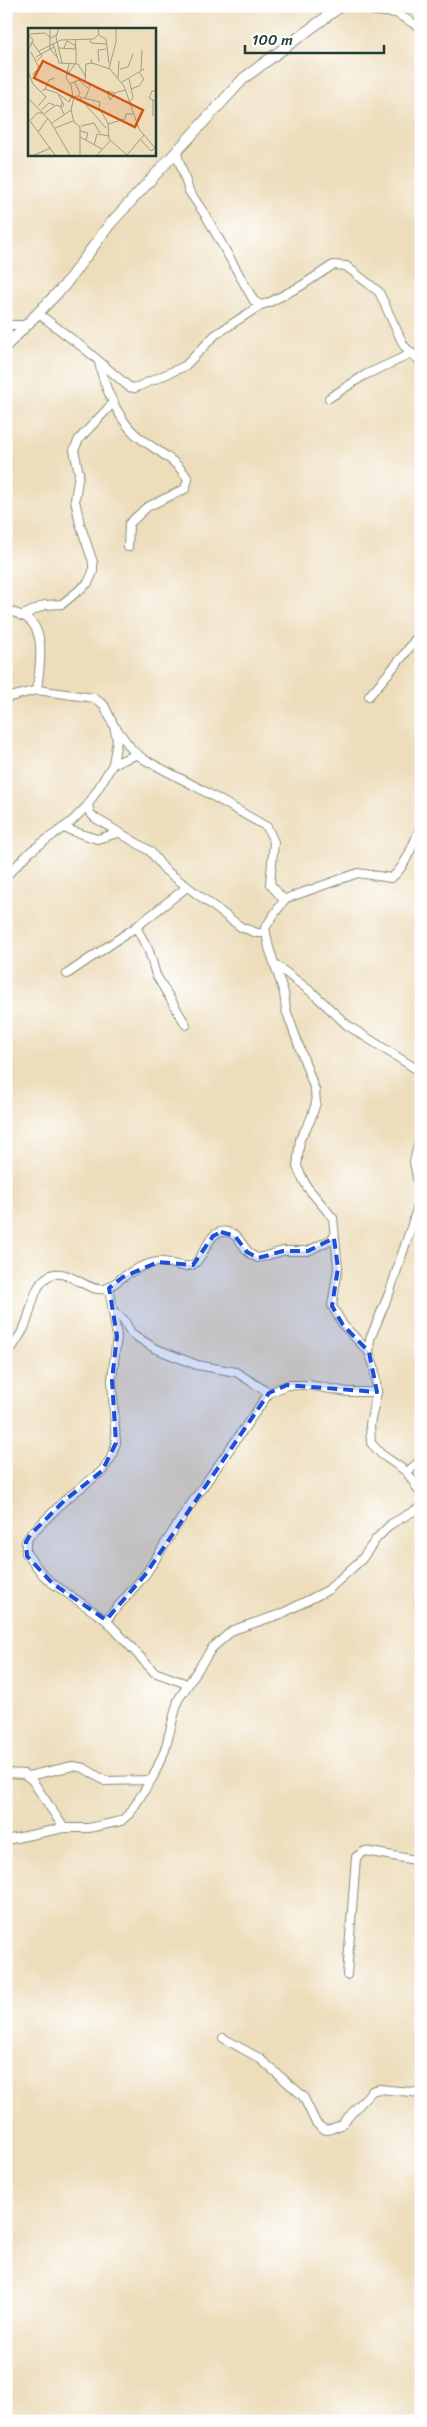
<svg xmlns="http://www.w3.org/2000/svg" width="427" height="2427" font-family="Sriracha,sans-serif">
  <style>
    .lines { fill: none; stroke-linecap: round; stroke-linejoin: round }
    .minor-casing { stroke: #868d78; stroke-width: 10 }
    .tertiary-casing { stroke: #868d78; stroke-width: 12 }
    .minor { stroke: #fff; stroke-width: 8 }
    .tertiary { stroke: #fff; stroke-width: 10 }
    .marked { fill: #1d4ed8; fill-opacity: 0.2; stroke: #1d4ed8; stroke-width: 4; stroke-dasharray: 10 6; stroke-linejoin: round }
    .inset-road { fill: none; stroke: #9b9d85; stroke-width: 1 }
    .view { fill: #d45610; fill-opacity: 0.15; stroke: #d45610; stroke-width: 2.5 }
    .inset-edge { fill: none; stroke: #1f3d34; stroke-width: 2.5 }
  </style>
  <rect width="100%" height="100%" fill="#fff"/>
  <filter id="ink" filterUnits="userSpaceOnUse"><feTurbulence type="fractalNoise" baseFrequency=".02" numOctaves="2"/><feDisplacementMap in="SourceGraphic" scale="10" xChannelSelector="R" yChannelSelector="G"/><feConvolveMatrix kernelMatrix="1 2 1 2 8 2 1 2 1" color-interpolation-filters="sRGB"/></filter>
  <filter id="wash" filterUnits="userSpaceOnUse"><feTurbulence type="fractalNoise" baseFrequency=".0096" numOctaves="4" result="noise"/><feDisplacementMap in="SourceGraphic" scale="20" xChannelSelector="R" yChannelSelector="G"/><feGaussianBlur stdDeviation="1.12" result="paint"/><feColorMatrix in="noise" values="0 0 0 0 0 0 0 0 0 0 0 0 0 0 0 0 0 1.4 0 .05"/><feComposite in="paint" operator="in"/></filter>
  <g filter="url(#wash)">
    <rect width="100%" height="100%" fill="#edddbb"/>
  </g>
  <g filter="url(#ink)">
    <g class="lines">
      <g class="minor-casing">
        <g id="minor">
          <path d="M368,6l7,5 21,2 25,15"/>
          <path d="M176,151l13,40 17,25 48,85 7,4 7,-2 33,-17 32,-21 13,1 33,26 25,54 17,16"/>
          <path d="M39,314l46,35 44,38 6,1 50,-22 30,-31 46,-30"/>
          <path d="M6,325h23"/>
          <path d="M99,362c4,23 19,56 36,72 17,15 41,24 53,45l-3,10 -38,18 -18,17 -1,23"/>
          <path d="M329,398l36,-23 46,-21"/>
          <path d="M6,610c6,2 14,4 19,7 23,13 14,52 12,73"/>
          <path d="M21,616l24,-11 17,-1 26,-21 5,-11v-10l-13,-38 -5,-24 4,-27 -5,-23 5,-11 35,-37"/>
          <path d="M369,696l35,-41 17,-24"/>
          <path d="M6,698l31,-8 57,8 10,7 10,21 3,14 -4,24 -25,41 -17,17 -40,29 -25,25"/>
          <path d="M116,728l17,23 12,9 50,26 72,41 7,15 -4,42 14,16"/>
          <path d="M113,764l25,-10"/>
          <path d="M88,805l2,8 5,5 55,33 15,19 76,57 16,6h8"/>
          <path d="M421,827c-8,16 -15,40 -30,51l-33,-5 -65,23 -9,4 -19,28 4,20 15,45 2,17 29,80 1,13 -6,18 -10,18 -3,28 10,20 26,31 5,50 -6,38 11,19 26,27 5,14 3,26 -7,32 1,19 10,11 26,18 14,22"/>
          <path d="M63,828l34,11 21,-6"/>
          <path d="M136,927l13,24 7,24 30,50"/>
          <path d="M276,965l38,29 33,31 74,47"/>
          <path d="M67,974l69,-47 51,-40"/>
          <path d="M109,1288l8,48 -5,44 4,63 -5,15 -9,13 -37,29 -35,35 -4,7v11l17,22 9,8 54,37 48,52 33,12"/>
          <path d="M113,1311l11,9 7,13 23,15 43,17 39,7 33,21"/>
          <path d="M369,1352l1,-13 20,-48 27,-82 2,-22 -5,-25 7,-30"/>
          <path d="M6,1357c6,-10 13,-19 18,-29 8,-16 8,-40 23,-51 18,-13 40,16 57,12 7,-1 13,-8 19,-12 10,-7 22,-13 34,-15 13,-2 26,9 37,2 12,-8 14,-36 33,-32 15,2 16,22 31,26l25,-7h25l26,-13"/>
          <path d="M407,1472l14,-12"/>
          <path d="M106,1620l39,-45 41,-64 83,-118 18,-8h21l40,7h29"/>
          <path d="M6,1773l18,1 8,6 32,48"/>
          <path d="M28,1776l45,-10 11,2 21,13 46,-1"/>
          <path d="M6,1840l58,-12h25l32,-7 9,-8 23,-36 12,-27 13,-50 34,-52 21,-18 48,-16 47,-24 34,-31 14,-20 15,-15 30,-17"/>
          <path d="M347,1975l9,-118 9,-6 56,10"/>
          <path d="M223,2038l36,20 44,38 13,27 7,6 5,1 13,-5 31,-34 7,-2 42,4"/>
        </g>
      </g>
      <g class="tertiary-casing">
        <path id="tertiary" d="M6,346l58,-60 46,-62 134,-146 97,-72"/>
      </g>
      <use href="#minor" class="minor"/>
      <use href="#tertiary" class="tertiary"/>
    </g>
  </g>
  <path class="marked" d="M221,1232l14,4 12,16 11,6 25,-7h25l26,-13 4,30 -6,38 11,19 26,27 8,40 -90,-7 -18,8 -124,182 -39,45 -54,-37 -25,-27 -1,-14 4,-7 35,-35 37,-29 14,-28 -4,-63 5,-44 -8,-48 14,-11 35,-15 35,3 20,-29z"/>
  <g transform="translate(28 28)">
    <rect width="128" height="128" fill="#edddbb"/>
    <path class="inset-road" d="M22,0v21l7,8M31,0l-3,9 6,26M88,0v14l-7,26 15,18 15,43 16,19M0,6l5,6 -3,7M2,6l15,-1 6,5 5,-3M71,7l7,4 3,24M62,12l1,3 15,1M4,14l10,14 -5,5M25,15l6,20 19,1 8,13M31,20l16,1 1,-10M36,20l3,-7 9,5M11,23l22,-11 33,-1 5,-5 -1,-6M3,24l8,16 -7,7M8,29l18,-10M63,31l1,4 18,6M71,34l-1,-12 8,-1M41,36l-3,14 5,7 2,12M92,41l8,-2 5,-13M113,42l1,-20M0,43l5,13 13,13 -8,9M38,48l10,-13v-16M90,50l1,-17M46,53l6,12 -2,4M94,54l22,-13M42,56l9,-4 9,8M17,61l4,-9 6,-2M103,61l8,-3 5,-7 -5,-7M14,63l3,-2 12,4 12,9 2,-5 5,-1 24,6 -1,6 9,15 1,16 18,16M127,63h-3l-3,7 6,3M87,65l-5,7 -3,-9 8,2 10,-3M30,66l6,11 -3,3 3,6M0,70l22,23 20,34M52,70l26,30M57,71l5,-13 -5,-6 1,-16 6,-1M101,76l4,-7 -4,-18M13,82l8,-7 5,2M43,82l3,12 6,5v28M16,86l12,-9 5,2 1,-5M125,88v-16M0,90l27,37M3,92l6,-7h6M24,95l19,-13 3,-13M80,96l17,-5 1,-5h7M53,98l13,-3 6,10M27,100l18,-7M52,103l8,2 -2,7M10,104l10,-14M52,109l22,12M113,112l10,11 4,-3M66,117l3,-11 12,2M6,127l17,-7M69,127l13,-14M99,127l17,-20"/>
    <path class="view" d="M15,33l100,49 -8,17 -101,-49z"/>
    <rect width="128" height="128" class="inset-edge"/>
  </g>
  <rect width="427" height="2427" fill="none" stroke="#fff" stroke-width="25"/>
  <path d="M245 45v8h139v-8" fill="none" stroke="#1f3d34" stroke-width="2.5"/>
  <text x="252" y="45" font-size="15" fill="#1f3d34" stroke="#ffffff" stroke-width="4" paint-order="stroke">100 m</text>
</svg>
